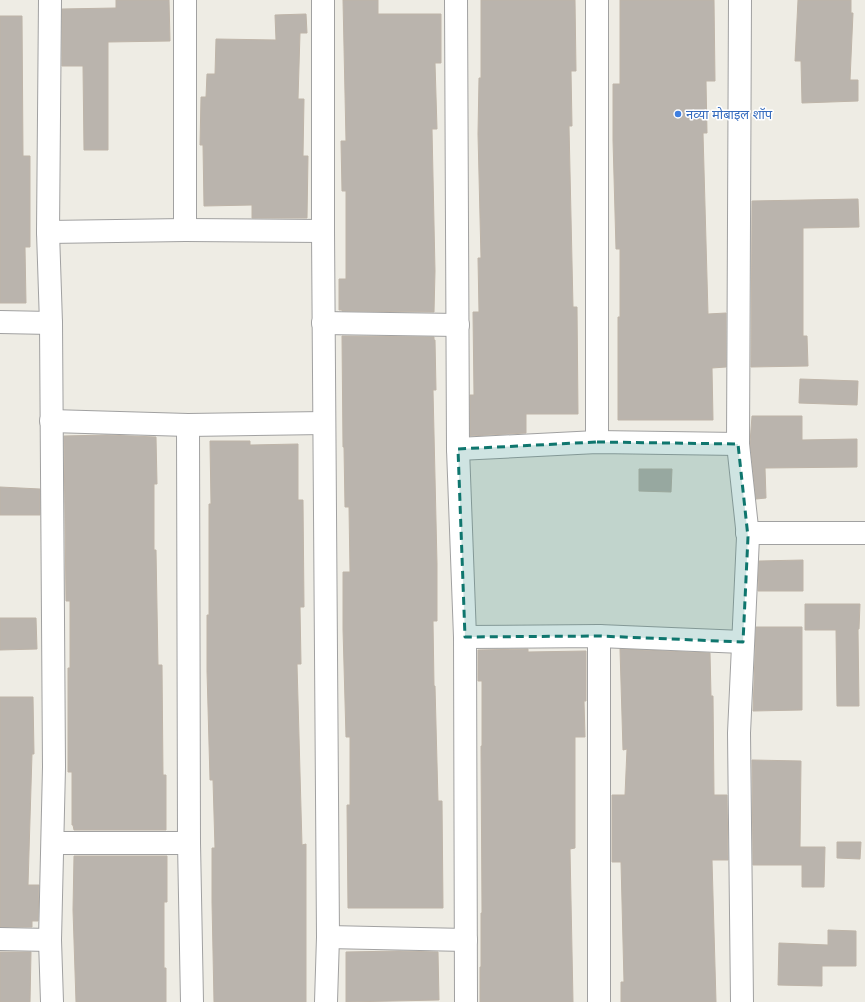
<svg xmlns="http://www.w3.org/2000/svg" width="865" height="1002" font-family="'PT Sans','Noto Sans Devanagari',sans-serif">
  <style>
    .building { fill: #bab4ad; stroke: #beb4a8 }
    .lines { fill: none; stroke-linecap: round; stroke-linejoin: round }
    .minor-casing { stroke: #a1a1a1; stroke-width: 24 }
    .minor { stroke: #fff; stroke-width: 22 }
    .marked { fill: #0f766e; fill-opacity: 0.2; stroke: #0f766e; stroke-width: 3; stroke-dasharray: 8 5; stroke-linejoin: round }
    .shop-dot { fill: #3f7fe0; stroke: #fff; stroke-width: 1.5 }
    .labels { text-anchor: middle; stroke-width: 3; stroke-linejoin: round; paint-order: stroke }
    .shop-label { font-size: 13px; fill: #366cbe; stroke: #fff; text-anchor: start }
  </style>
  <rect width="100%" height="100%" fill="#eeece4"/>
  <g class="building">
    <path d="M116,0h53l1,41 -62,1v108h-24l-1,-84h-21v-57l54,-1z"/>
    <path d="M343,0h35v14h63v49h-6l2,66h-5l3,142 -1,41 -92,-1v-1h-3v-31h7v-88h-4l-1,-50h5z"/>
    <path d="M481,0h94l1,71h-5l1,55h-3l4,181h4l1,107h-52v19l-56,3v-41h4l-1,-83h6l-1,-54h3l-3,-124 1,-56h2z"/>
    <path d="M620,0h94l1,81h-9l1,52h-4l5,181 18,-1v54l-14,1 1,52h-95v-103h2v-68h-4l-3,-109v-56h7z"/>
    <path d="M798,0h53v13h2l-3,67h8v21l-56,2 -1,-42h-6z"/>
    <path d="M306,14l1,19h-7l-2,66h6l-1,57h5l-1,62h-55v-13l-48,1 -1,-61h-3l1,-48h5l1,-23h8l1,-35 60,1 -1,-25z"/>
    <path d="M0,16h22l1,140h7v91h-5l1,56h-26z"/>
    <path d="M858,199l1,28 -56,1v108h4l1,30 -57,1 1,-166z"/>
    <path d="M342,336l92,1v3h1l1,50h-3l4,174v57h-4l1,65h1l3,115h4l1,107h-95l-1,-103h3v-68h-4l-3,-108v-57h7l-1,-65h-4l-1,-60h-1z"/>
    <path d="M800,379l58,2 -1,24 -58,-2z"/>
    <path d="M752,416h50v24l55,-1v28l-92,1 1,30 -10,1 -6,-56z"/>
    <path d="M107,435l49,2 1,47h-3v66h2l2,115h4l1,110h3v55h-92l-1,-5h-1v-53h-4v-104h2v-67h-4l-2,-165z"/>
    <path d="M210,441h40v4l48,-1v56h5l1,107h-4l1,57h-4l5,181 4,-1v158h-92l-2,-100v-54h3l-2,-68h-3l-3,-109v-56h2v-111h2z"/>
    <path d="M639,469h33l-1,23 -32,-1z"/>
    <path d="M0,487l40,2v26h-40z"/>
    <path d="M803,560v31h-45l1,-30z"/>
    <path d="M805,604h55l-1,25h-1l1,77h-22l-1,-76h-31z"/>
    <path d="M0,618h36l1,31 -37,1z"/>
    <path d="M756,627h46v83l-49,1z"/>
    <path d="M528,649v3l58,-1v50h-2l1,36h-10v111l-5,1 3,153h-93v-35h1v-54h1l-1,-167h1v-65h-4v-31z"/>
    <path d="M620,649l90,4 1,43h2l1,99h13l1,65h-16l4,142h-95v-20h3l-3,-120h-9v-67h13l2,-46 -4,1z"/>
    <path d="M0,697h33l1,57h-2l-4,131h11l-1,36h-6v6h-32z"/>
    <path d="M752,760l49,1 -1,86h25l-1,40h-22v-22h-49z"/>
    <path d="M837,842h24l-1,17 -23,-1z"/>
    <path d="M74,856h93v46h-3v66h2v34h-90l-3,-92z"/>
    <path d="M828,930l28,1v35h-34v20l-44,-1 1,-42 49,2z"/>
    <path d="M399,951l39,1 1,48 -93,2v-50z"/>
    <path d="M0,952h31l-1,50h-30z"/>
  </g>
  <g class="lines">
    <g class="minor-casing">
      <g id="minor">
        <path d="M50,0l-2,232 3,91 3,444 -4,173 2,62"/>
        <path d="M185,0v230"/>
        <path d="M323,0v231l5,706 -2,65"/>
        <path d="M456,0l2,449 7,188 1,365"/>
        <path d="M597,0v442"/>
        <path d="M740,0l-2,444 10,93 -9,196 3,269"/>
        <path d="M48,232l137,-2 138,1"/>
        <path d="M0,322l51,1"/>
        <path d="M323,323l135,2"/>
        <path d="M51,421l137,4 136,-2"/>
        <path d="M188,425l1,418 3,159"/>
        <path d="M458,449l139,-7 141,2"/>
        <path d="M747,533h118"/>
        <path d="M599,636l144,6"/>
        <path d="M465,637l134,-1v366"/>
        <path d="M53,843h136"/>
        <path d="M328,937l138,3"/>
        <path d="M0,939l50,1"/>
      </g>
    </g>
    <use href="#minor" class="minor"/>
  </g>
  <path class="marked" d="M597,442l141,2 10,93 -5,105 -144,-6 -134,1 -7,-188z"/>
  <circle class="shop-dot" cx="678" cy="114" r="4"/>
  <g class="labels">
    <g class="shop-label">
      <text x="686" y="119">नव्या मोबाइल शॉप</text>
    </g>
  </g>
</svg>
